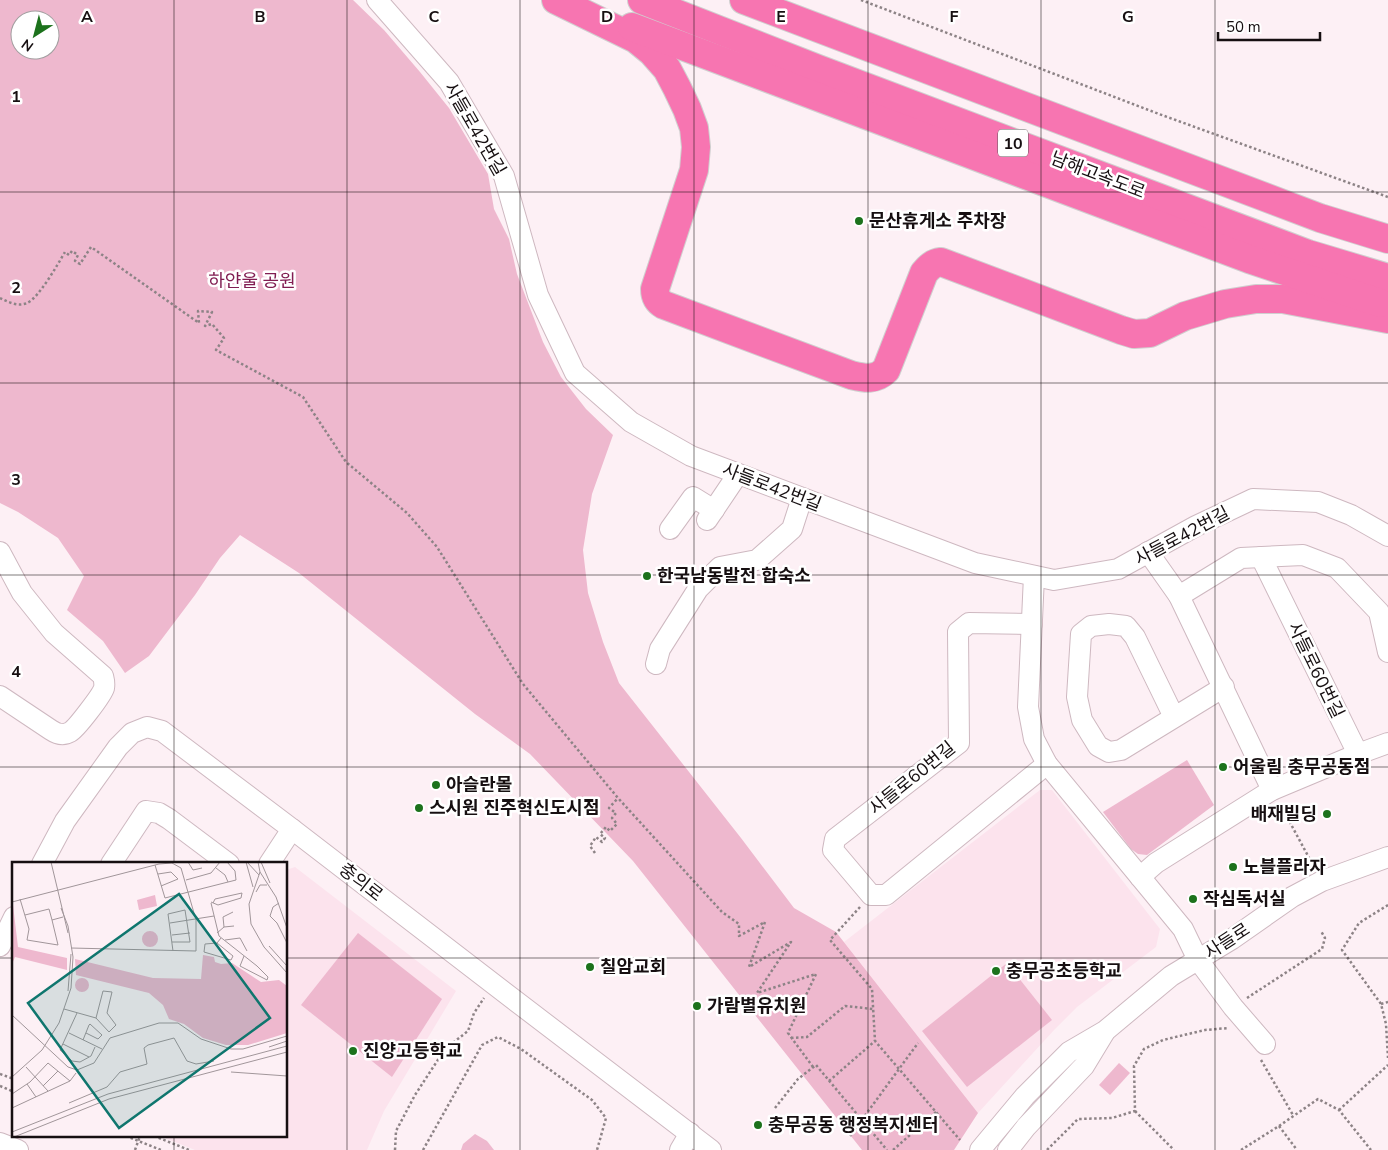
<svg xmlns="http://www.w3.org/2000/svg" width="1388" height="1150" font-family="'Nunito Sans','Noto Sans KR',sans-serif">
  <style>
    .built { fill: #fce3ed }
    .green { fill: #eeb8ce; fill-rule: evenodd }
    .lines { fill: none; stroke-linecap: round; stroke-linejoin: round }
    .minor-casing { stroke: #ceb8c0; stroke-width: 22 }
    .highway-casing { stroke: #d0cfcf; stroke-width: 30 }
    .path { stroke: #8d8386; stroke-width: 2.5; stroke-dasharray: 2.5 2.5; stroke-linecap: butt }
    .minor { stroke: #fff; stroke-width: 20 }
    .highway { stroke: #f775b1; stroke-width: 28 }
    .grid { fill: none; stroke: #160f11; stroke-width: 1; stroke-opacity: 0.55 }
    .poi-dot { fill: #1c721c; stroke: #fff; stroke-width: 2 }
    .labels { text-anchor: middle; stroke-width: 5; stroke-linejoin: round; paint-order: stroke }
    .shield { fill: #fff; stroke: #5c5758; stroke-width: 1 }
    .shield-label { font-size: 16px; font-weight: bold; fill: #160f11 }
    .street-label { font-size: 18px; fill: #160f11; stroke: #fff }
    .poi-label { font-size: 18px; font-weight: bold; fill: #160f11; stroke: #fff; text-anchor: start }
    .park-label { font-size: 18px; fill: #811d52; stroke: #fff }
    .inset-road { fill: none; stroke: #a1969a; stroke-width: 1 }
    .view { fill: #0f766e; fill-opacity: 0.15; stroke: #0f766e; stroke-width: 2.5 }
    .inset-edge { fill: none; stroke: #160f11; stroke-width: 2.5 }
    .grid-label { font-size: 16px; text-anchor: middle; font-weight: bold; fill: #160f11; stroke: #fff; stroke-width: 5; stroke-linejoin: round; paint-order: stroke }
  </style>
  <rect width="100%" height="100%" fill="#fdf0f5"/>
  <g class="built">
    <path d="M1040,790h12l108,139 -4,18 -79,60 -22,22 -77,84 -134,-171z"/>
    <path d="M295,867l161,124 -72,120 -17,39h-172l-35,-14h126v-266z"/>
  </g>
  <g class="green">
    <path d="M0,0h353l31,30 36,42 29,36 39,66 6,35 15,30 8,35 26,68 18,35 25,32 27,26 -21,59 -9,56 5,43 15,49 16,41 122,155 53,70 42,24 142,181 -24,37h-92l-229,-289 -103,-107 -55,-40 -176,-141 -59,-38 -20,23 -25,37 -46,61 -24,17 -22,-32 -36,-31 17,-34 -26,-38 -40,-26 -18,-9zM20,20h30v30h-30z"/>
    <path d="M1187,760l27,45 -67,50 -9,-1 -7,-5 -28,-37z"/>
    <path d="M358,933l84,66 -50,78 -91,-72z"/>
    <path d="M1007,963l45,57 -85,67 -45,-56z"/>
    <path d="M1119,1063l11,10 -20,22 -11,-10z"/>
    <path d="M475,1134l12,7 7,9h-33l2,-6z"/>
  </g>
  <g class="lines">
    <g class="minor-casing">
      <g id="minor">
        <path d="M377,0l72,82 55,94 34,119 37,78 56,49 60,34 284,107 79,17 64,-11 78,-43 57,-27 65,3 33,13 37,21"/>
        <path d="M707,520l31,-46"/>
        <path d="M670,529l23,-32 21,13"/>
        <path d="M0,552l22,41 32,40 49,43c1,4 2,7 1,12 -2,7 -28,41 -34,44 -7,4 -13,2 -19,-2l-51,-34"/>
        <path d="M1148,552l31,44 93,194"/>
        <path d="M1261,557l97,197"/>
        <path d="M1034,576l-6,131 6,32 13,25 136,165 15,31 35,47 32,37"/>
        <path d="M1179,596l62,-38 62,-3 34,13 42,44 9,40"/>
        <path d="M1032,624l-63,-1 -11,9 1,111 -124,96 -2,11 38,45h15l161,-131"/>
        <path d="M656,664l4,-15 38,-60 22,-22 37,-7 35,-31 10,-31"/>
        <path d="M1174,717l-39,-80 -9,-11 -17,-2 -18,2 -10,8 -4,63 5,23 16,26 11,6 12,-2 103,-63"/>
        <path d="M42,864l23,-43 53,-74 14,-14 15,-6 15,4 130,98 225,173 194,148"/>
        <path d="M111,864l35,-53 13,2 10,6 60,45"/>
        <path d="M269,864l23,-35"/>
        <path d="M1140,877l16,-14 116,-73 86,-36 30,-11"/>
        <path d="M0,946l14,-29"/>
        <path d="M0,1143l18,7"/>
        <path d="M680,1150l10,-17"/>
        <path d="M980,1150l45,-54 44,-44 36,-21 66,-55 61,-37 60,-42 30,-16 66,-24"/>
        <path d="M1008,1150l18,-23 58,-61 20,-33"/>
      </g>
    </g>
    <g class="highway-casing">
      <g id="highway">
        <path d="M556,0l80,39 16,13 15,17 10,19 10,21 7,19 2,19 -2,23 -39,119c0,7 2,12 9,16l187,70c13,3 24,6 35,-5l38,-97c5,-6 9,-10 17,-11l180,68 13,4 16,-1 35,-17 40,-12 31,-5h27l105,20"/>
        <path d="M642,0l176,69 490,185 80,24"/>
        <path d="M744,0l576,218 68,21"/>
        <path d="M632,27l617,232 131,44"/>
      </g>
    </g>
    <g class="path">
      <path d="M861,0l298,114 229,83"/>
      <path d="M0,298c8,4 18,9 27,5 11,-4 31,-39 38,-51l4,3 3,-4 6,4 -3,6 5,3 11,-17 108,76 -1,-12 14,1 -7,14 7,-2 12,14 -8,12 87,47 43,65 61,51 30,34 86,137 95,114 104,114 17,12v12l26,-14 -16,45 42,-25 -34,51 59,-19 -28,59 25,34"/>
      <path d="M1280,804l34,63"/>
      <path d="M595,853l-5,-7 6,-9 6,5 3,-4 -5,-4 6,-7 4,4 7,-7 -5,-6 4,-5 -7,-5 9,-10"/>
      <path d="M1388,905l-29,18 -17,27 39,54 5,20 2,34"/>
      <path d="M860,907l-30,33 42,49 3,52"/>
      <path d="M1247,998l75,-49 3,-11 -4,-7"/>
      <path d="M1381,1004l7,-2"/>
      <path d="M791,1038l16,-1 38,-31 28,3"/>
      <path d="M1261,1060l32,55"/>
      <path d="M0,1074l14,5"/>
      <path d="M829,1081l46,-40 85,99"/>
      <path d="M0,1086l14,6"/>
      <path d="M775,1108l23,-29 18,-14 71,85"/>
      <path d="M1339,1110l49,-45"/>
      <path d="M1135,1111l39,39"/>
      <path d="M1279,1126l18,24"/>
      <path d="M126,1136l35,14"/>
      <path d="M154,1136l35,14"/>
      <path d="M850,1136l68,-93"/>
      <path d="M135,1150l5,-14"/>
      <path d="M395,1150l1,-19 19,-36 30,-46 23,-18 6,-18 10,-15"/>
      <path d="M423,1150l59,-105 16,-8 23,12 71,51 14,18 -9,32"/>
      <path d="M893,1150l43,-38"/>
      <path d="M1047,1150l31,-31 34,-1 23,-7 -1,-45 10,-17 19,-9 42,-10 24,-2"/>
      <path d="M1241,1150l38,-24 39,-27 21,11 32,40"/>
    </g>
    <use href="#minor" class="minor"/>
    <use href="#highway" class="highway"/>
  </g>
  <path class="grid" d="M174,0v864M347,0v1150M520,0v1150M694,0v1150M868,0v1150M1041,0v1150M1215,0v1150M0,192h1388M0,383h1388M0,575h1388M0,767h1388M0,958h14M286,958h1102M174,1136v14"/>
  <g class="poi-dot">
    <circle cx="859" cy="221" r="5"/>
    <circle cx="647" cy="576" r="5"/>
    <circle cx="1223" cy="767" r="5"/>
    <circle cx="436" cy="785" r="5"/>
    <circle cx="419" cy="808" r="5"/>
    <circle cx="1327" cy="814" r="5"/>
    <circle cx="1233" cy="867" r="5"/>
    <circle cx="1193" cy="899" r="5"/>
    <circle cx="590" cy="967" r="5"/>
    <circle cx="996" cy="971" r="5"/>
    <circle cx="697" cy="1006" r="5"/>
    <circle cx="353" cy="1051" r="5"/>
    <circle cx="758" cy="1125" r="5"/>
  </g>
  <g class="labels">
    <rect class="shield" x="998" y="129.5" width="30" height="27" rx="4"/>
    <g class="shield-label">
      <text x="1013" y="149">10</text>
    </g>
    <g class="street-label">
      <text transform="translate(475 129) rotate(60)" y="6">사들로42번길</text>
      <text transform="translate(1098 175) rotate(21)" y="6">남해고속도로</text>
      <text transform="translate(772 487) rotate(21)" y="6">사들로42번길</text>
      <text transform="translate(1182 536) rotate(-28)" y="6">사들로42번길</text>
      <text transform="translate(1316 670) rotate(64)" y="6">사들로60번길</text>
      <text transform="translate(912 778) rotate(-39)" y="6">사들로60번길</text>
      <text transform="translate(361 882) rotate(38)" y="6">충의로</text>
      <text transform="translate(1227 941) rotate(-33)" y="6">사들로</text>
    </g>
    <g class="poi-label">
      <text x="869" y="227">문산휴게소 주차장</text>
      <text x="657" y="582">한국남동발전 합숙소</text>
      <text x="1233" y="773">어울림 충무공동점</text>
      <text x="446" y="791">아슬란몰</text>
      <text x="429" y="814">스시원 진주혁신도시점</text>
      <text x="1317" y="820" text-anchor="end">배재빌딩</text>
      <text x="1243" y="873">노블플라자</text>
      <text x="1203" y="905">작심독서실</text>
      <text x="600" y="973">칠암교회</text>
      <text x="1006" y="977">충무공초등학교</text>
      <text x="707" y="1012">가람별유치원</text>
      <text x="363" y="1057">진양고등학교</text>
      <text x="768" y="1131">충무공동 행정복지센터</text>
    </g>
    <g class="park-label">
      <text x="252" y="287">하얀울 공원</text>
    </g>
  </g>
  <g transform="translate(12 862)">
    <rect width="275" height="275" fill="#fdf0f5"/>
    <path d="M143,33l2,11 -18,4 -2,-10zM1,43l5,42 49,11v12l-52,-13 -3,7zM130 77a8 8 0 1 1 16 0a8 8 0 1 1-16 0ZM191,93l11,2 1,5 6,2 11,-1 29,19 18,-2 8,6v47l-39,12h-22l-23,-7 -19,-14 -15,-5 -6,-14 -14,-12 -73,-18 -1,-16 78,19 48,1zM63 123a7 7 0 1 1 14 0a7 7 0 1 1-14 0Z" fill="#eeb8ce"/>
    <path class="inset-road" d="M39,0l17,71M176,0l5,8 9,-2M234,0l7,25M235,0l12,13M246,0l2,10 16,25 11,31M249,0l9,21M143,3l10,33 71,-18 -1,-9 -8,-9M204,6l9,7 3,7M248,10l-11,32 2,20 13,23 23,26M146,12l13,-2 7,7 -17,7M174,18l25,-7 9,-11M244,30l4,-7h7M8,37l9,30 -2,11 31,5 -6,-25M0,40l147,-38 13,-1 9,5 15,52v31l-125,-3M199,40l7,3 23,-7 1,-5 -27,6 -2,4M199,41l8,33 38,30 11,11 -1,3 -27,-14 4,-10M267,41l-6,4 -3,9 7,7 10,20M13,53l24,-6 3,11 11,-3M158,61l44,-7M212,65l-1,-10 10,-5M205,71l7,-6 10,-1M160,73l18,-2M213,78l15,-2 7,13M160,80h18l-5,-32 -17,4 5,37M205,81l16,13 -2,4 -27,-8 1,-8 12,-1 4,-5M257,84l18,20M56,129l3,-37M52,147l32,9 13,14M65,151l-17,37 12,11 8,1 11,-6 4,-9M0,153l56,52 9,3 17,-7 16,-25 49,-15h19l23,16 30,10h12l44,-13M84,156l7,-27 9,1 -5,21 9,12 -7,7M57,171l33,16M71,178l6,-15 1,-1 12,11 -4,4 -12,-6M51,182l26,13M257,185l18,-6M14,205l22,24M219,210l56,4M0,215l30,-27 17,-27 12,-35 2,-31 -5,-31 -7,-18M15,222l9,13M31,224l15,-15M0,232l18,-12 18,-19 22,18M57,241l38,-16 13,-15 27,-8 -3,-16 4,-3 26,-7 13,23 9,3 18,-3M0,246l58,-27 6,-8M0,270l96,-38 179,-48M2,275l95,-38 178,-47"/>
    <path class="view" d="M167,32l91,124 -151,110 -91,-125z"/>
    <rect width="275" height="275" class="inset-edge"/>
  </g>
  <g class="grid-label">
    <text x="87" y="22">A</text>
    <text x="260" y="22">B</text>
    <text x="434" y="22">C</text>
    <text x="607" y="22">D</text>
    <text x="781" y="22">E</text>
    <text x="954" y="22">F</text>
    <text x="1128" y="22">G</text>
    <text x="16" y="102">1</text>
    <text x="16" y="293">2</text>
    <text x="16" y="485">3</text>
    <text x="16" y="677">4</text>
  </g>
  <g transform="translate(35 35) rotate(216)"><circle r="24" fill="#ffffff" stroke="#a29fa0"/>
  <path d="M0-4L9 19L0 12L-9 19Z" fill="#1c721c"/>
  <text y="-8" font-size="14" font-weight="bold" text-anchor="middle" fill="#160f11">N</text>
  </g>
  <path d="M1218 32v8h102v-8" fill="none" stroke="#160f11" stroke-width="2.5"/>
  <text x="1226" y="32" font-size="15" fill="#160f11" stroke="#ffffff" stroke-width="4" paint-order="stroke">50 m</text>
</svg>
